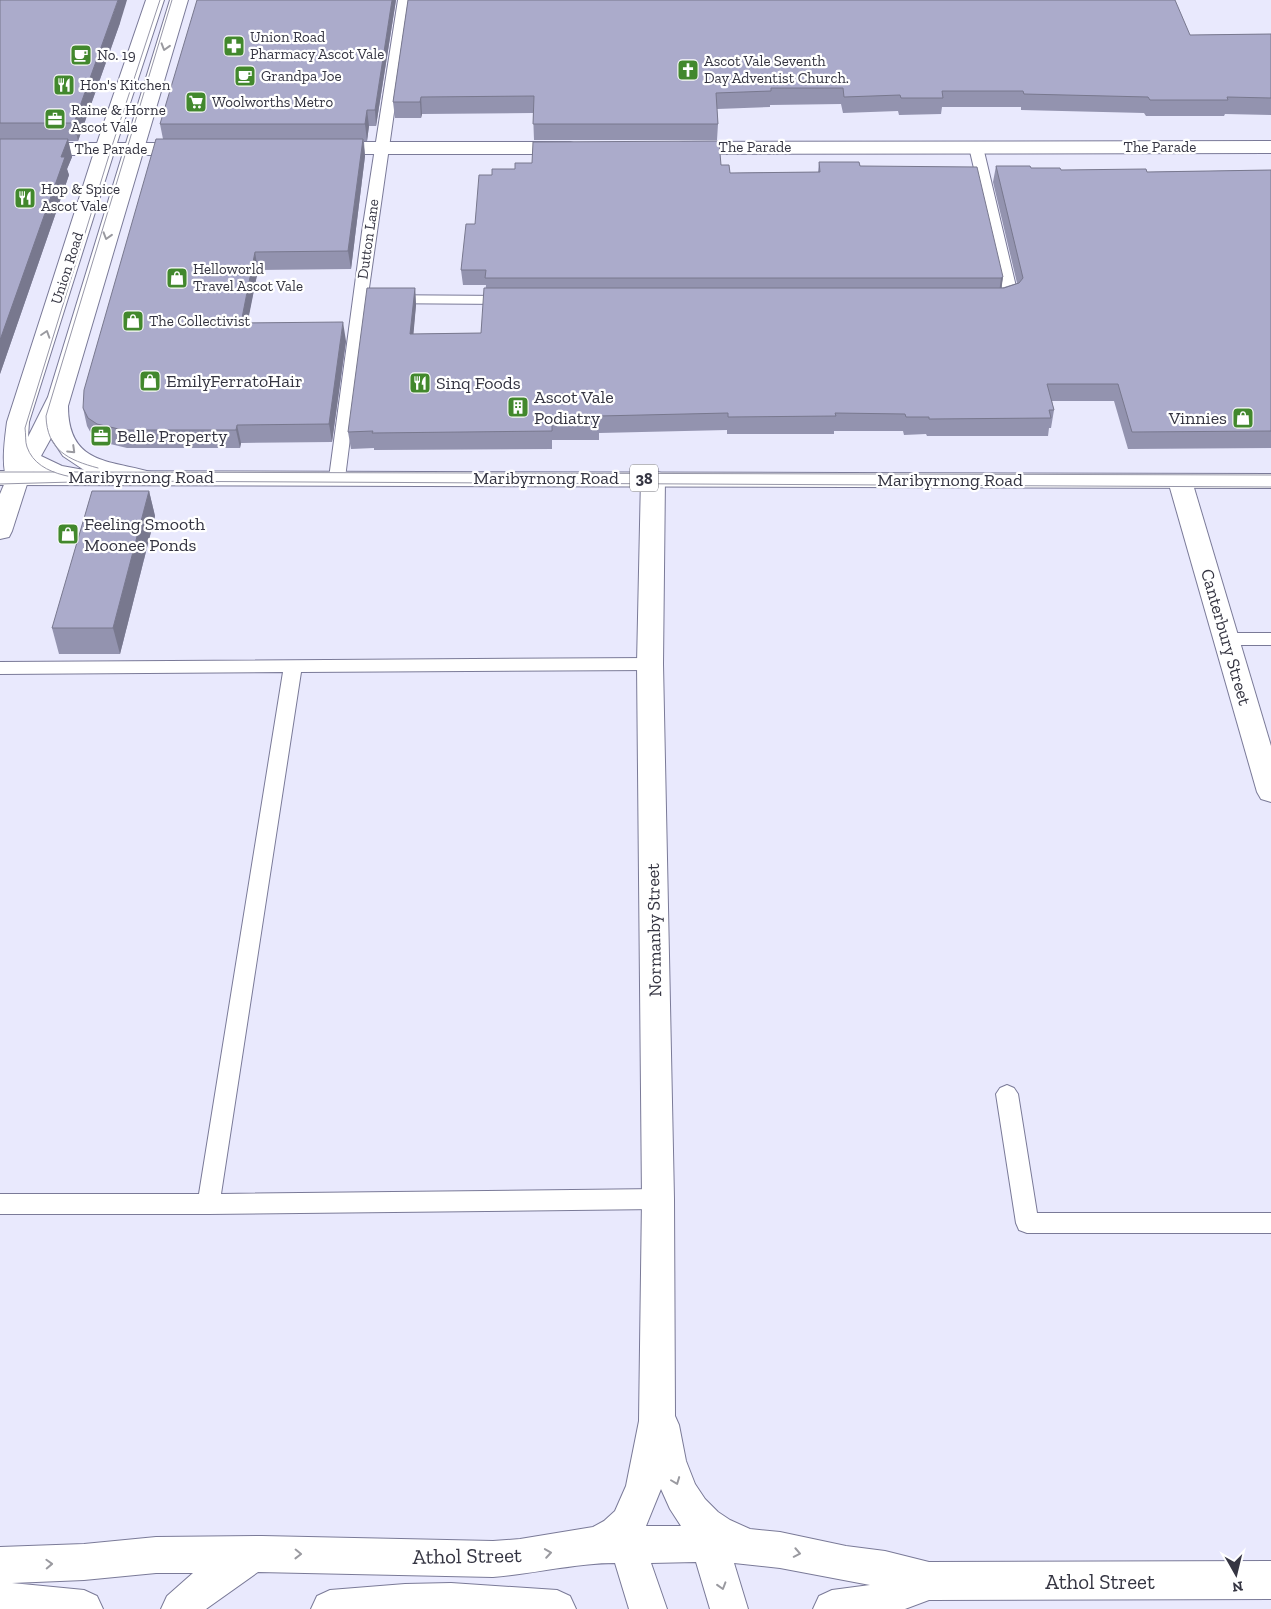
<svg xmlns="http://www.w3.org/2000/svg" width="1271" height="1609" font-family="'Zilla Slab',serif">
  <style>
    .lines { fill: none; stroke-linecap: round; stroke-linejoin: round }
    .lane-casing { stroke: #7a7a98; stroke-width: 2 }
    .street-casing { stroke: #7a7a98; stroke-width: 2 }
    .secondary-casing { stroke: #7a7a98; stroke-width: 2 }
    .primary-casing { stroke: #7a7a98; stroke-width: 2 }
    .lane { fill: #fff; fill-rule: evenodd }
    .street { fill: #fff; fill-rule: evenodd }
    .secondary { fill: #fff; fill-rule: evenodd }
    .primary { fill: #fff; fill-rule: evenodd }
    .tram { stroke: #9797a8; stroke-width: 1 }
    .wall { fill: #9393af }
    .shaded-wall { fill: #78788e }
    .building { fill: #ababcb; stroke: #78788e }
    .oneway { stroke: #9a9aa0 }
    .labels { text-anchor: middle; stroke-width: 4.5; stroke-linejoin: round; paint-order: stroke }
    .far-poi-label { font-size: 15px; fill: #353542; stroke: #fff; text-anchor: start }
    .far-street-label { font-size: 15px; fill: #353542; stroke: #fff }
    .shield { fill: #fff; stroke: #72727b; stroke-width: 1 }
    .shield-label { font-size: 16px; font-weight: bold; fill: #353542 }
    .poi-label { font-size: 18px; fill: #353542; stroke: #fff; text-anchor: start }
    .street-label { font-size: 18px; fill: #353542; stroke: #fff }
    .near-street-label { font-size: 21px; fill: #353542; stroke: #fff }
  </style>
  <rect width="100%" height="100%" fill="#e9e9fd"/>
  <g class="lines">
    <g class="lane-casing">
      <g id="lane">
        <path d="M398,0h12l-42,295 140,1 5,1 2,3 -2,3 -5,1 -141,-1 -22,175 -2,4h-12l-2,-4 33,-246z"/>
        <path d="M976,143l7,4 35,148 -2,3 -20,5 -5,-1 -2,-3 2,-3 12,-3 -34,-146z"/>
        <path d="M1227,633h44v12h-44l-6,-2 -3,-4 3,-4z"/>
        <path d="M650,658l6,2 3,4 -3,4 -6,2 -349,2 -80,522 437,-5 8,3 3,7 -3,7 -8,3 -450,5h-208v-20h199l84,-522 -283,2v-12z"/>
        <path d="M1007,1085l7,3 4,6 19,119h234v20h-244l-8,-3 -3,-7 -20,-129 4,-6z"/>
      </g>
    </g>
    <g class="street-casing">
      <g id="street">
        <path d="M1271,141v12l-588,1 -7,-2 -3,-4 3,-4 7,-2z"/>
        <path d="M328,142h242l7,2 3,4 -3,4 -7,2h-242l-7,-2 -3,-4 3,-4z"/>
        <path d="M0,143h190l7,2 3,4 -3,4 -7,2h-190z"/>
        <path d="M17,471l8,2 4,5 -17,53 -3,6 -9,2v-45l9,-21z"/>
        <path d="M653,471l8,2 4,5 -2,186 11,535 1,217 4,9 7,36 9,23 10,15 13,13 12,8 20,9 30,3 66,14 39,5 44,11 342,-1v38l-342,1 -24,9h-92l6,-13 13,-6 38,-5 -90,-17 -46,-5 14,46h-38l-14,-47 -45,1 16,46h-38l-14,-46c-41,0 -81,11 -122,14l-235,-5 -52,37h-45l6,-13 26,-23h-37l-72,7 -72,3 72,7 13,6 6,13h-103v-62l84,-3 72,-7 106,-1 231,5 27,-2 73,-12 11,-6 11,-10 11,-25 13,-65 3,-222 -5,-535 4,-186 4,-5zM661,1489l9,20 11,17h-35z"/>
        <path d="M1180,474l8,2 4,5 79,265v56l-10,-3 -4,-7 -89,-311 4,-5z"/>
        <path d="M451,1583l106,7 13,6 6,13h-265l6,-13 13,-6 75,-6z"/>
      </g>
    </g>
    <g class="secondary-casing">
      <path id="secondary" d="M146,0h18l-49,149 -86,273 -1,15 20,-40 122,-397h18l-120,406c0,58 40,54 83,66l4,5 -4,5c-18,5 -41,-2 -59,-9l3,4 -4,5c-18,5 -42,-2 -58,-11l-8,12 -8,2 -8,-2c-9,-13 -4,-45 -2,-61l88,-273zM51,438l12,18 21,14 -22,-4 -21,-10z"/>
    </g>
    <g class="primary-casing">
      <path id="primary" d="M0,471l1271,3v14l-1271,-3z"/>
    </g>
    <use href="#lane" class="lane"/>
    <use href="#street" class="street"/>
    <use href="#secondary" class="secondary"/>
    <use href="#primary" class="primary"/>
    <g class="tram">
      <path d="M160,0l-49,149 -86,279c1,6 0,14 2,19 11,32 59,32 86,34l1158,6"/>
      <path d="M98,468c-30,-8 -51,-18 -52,-52l126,-416"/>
      <path d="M0,472h54"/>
      <path d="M74,472l1197,3"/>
      <path d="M0,484l74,-2"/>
    </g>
  </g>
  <g class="wall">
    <path d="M0,0l120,23 -42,118h-10l4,16 -5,12 2,6 -69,199z"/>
    <path d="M396,0l-20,126h-7l-2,15h-3l1,15 -14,113 -93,1 -11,53 99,18 -14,101 -91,1 -1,5h-113l-25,-6 -9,-5 -6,-11 -4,-18 80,-269 -3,-15z"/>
    <path d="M408,0l782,35 81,-1v81l-46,-1 -1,2h-78l-2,-3 -123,-3v-3h-79l-1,7 -42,1 -1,-4 -55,2 -2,-9 -71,1v2l-53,2 1,15 -1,16h-183l-1,-27 -111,1 -1,4h-26l-2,-16z"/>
    <path d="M819,162l41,4 143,111 -2,11 16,-5 -24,-101 3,-16 65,4 86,2 124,-2v278l-143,1 -14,-48h-62l2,9 -3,18h-2l-1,8h-121l-1,-2 -22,1 -1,-4h-69v3h-107v-4l-128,3v7h-47v9l-178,1v-2l-23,1 -3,-17 67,-144 1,17 -3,29 68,-1 5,-48h-23l-2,-15 14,-46 17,-49 23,-6 206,-4 9,8 88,-1z"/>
    <path d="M149,491l6,25 -35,138h-61l-7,-26z"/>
  </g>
  <g class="shaded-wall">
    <path d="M118,0h9l-7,23 -42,118 -4,-18z"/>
    <path d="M392,0h4l-20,126 -1,-16z"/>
    <path d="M421,97l1,17 -1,4 -1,-16z"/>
    <path d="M367,110l2,16 -2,15 -2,-17z"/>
    <path d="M68,139l4,18 -5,12 2,6 -69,199v-34l61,-183z"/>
    <path d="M363,139l2,17 -14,113 -3,-18z"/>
    <path d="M255,252l3,18 -14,71 -3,-18z"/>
    <path d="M1003,277l-2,15 -2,1 2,-15z"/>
    <path d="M415,288l1,17 -4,46 -2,-17z"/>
    <path d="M343,322l3,19 -14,101 -3,-18z"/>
    <path d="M237,425l4,18 -1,5 -4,-18z"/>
    <path d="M149,491l6,25 -35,138 -7,-26z"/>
  </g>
  <g class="building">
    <path d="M0,0h118l-44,123h-74z"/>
    <path d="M197,0h195l-17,110h-8l-2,14h-205z"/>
    <path d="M408,0h767l15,35 81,-1v64l-44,-1 1,3h-78l-2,-3 -124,-3 -1,-3h-81l1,7h-42l-1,-3 -56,2 -1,-9h-72v3l-55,2 2,31h-185l1,-28 -113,1 -1,5h-27z"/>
    <path d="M0,139h68l-7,18h4l-65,183z"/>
    <path d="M156,139h207l-15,112 -93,1 -14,71 102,-1 -14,102 -92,1 -1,5h-113l-26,-6 -9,-6 -5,-10 1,-18z"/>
    <path d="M719,141l2,24h8l1,8 90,-1 -1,-10h40l1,4 117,1 26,110 -2,1h-516l1,-8h-25l5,-46h9l4,-49h13v-6h23v-6h17l1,-21z"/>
    <path d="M996,166h34l1,2h29l1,2 85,-1 1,3 124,-2v261l-139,1 -14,-48h-71l7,26h-5l2,8 -122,1v-2h-23l-1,-3 -70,-1 1,3 -108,1v-4l-129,3v6l-47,1v8l-180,2 1,-2 -25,1 19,-144h48l-5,46 71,-1 3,-45h520l15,-5 4,-5z"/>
    <path d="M92,491h57l-36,137h-61z"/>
  </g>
  <defs><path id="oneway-chevron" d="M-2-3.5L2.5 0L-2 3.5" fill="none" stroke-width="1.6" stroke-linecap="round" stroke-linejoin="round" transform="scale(1.25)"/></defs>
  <g class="oneway">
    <use href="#oneway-chevron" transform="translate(165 47) rotate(107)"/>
    <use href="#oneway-chevron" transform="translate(107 236) rotate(107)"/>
    <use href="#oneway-chevron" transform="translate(46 334) rotate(-72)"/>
    <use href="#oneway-chevron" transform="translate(72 450) rotate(44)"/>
    <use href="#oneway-chevron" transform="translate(676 1481) rotate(69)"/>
    <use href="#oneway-chevron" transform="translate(548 1553) rotate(-9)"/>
    <use href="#oneway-chevron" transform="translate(797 1553) rotate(11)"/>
    <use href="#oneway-chevron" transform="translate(298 1554) rotate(1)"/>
    <use href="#oneway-chevron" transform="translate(49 1564) rotate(-2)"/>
    <use href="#oneway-chevron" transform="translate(722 1586) rotate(73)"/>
  </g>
  <defs>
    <g id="pharmacy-square" transform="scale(1.125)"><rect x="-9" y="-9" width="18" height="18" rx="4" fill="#42882d" stroke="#fff"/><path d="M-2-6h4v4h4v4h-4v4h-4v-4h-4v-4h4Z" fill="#fff"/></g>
    <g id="cafe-square" transform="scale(1.125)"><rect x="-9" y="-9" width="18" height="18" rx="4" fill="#42882d" stroke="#fff"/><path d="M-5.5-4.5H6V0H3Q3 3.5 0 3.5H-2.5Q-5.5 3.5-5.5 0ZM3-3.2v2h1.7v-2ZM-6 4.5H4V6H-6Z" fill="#fff"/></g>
    <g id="church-square" transform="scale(1.125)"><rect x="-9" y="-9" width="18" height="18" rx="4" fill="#42882d" stroke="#fff"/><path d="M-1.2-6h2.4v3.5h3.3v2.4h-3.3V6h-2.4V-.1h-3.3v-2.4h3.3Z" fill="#fff"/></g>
    <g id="restaurant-square" transform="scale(1.125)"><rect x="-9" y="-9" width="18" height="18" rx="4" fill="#42882d" stroke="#fff"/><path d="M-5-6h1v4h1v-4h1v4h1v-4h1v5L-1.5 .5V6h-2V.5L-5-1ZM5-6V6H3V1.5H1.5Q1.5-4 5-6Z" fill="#fff"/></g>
    <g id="supermarket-square" transform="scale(1.125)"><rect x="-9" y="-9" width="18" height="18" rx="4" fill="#42882d" stroke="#fff"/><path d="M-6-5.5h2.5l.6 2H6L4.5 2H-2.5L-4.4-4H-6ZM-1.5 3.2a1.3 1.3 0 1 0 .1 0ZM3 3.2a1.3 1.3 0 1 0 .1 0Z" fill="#fff"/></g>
    <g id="office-square" transform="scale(1.125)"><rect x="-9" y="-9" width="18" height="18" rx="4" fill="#42882d" stroke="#fff"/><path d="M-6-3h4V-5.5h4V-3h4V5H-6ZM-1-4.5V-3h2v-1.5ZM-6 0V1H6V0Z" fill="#fff"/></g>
    <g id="shop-square" transform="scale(1.125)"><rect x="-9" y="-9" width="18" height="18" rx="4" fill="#42882d" stroke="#fff"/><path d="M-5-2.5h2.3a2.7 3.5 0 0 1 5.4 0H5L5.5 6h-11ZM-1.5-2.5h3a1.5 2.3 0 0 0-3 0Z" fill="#fff"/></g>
    <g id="building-square" transform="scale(1.125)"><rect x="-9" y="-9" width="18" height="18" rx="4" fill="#42882d" stroke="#fff"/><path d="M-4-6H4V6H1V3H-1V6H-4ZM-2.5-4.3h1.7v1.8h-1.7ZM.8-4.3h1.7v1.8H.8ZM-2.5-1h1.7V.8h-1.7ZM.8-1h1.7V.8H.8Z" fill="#fff"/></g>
  </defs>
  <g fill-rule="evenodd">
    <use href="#pharmacy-square" x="234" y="46"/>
    <use href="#cafe-square" x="81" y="55"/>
    <use href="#church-square" x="688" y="70"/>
    <use href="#cafe-square" x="245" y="76"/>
    <use href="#restaurant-square" x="64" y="85"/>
    <use href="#supermarket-square" x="196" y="102"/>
    <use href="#office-square" x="55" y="119"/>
    <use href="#restaurant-square" x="25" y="198"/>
    <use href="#shop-square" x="177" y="278"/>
    <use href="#shop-square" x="133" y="321"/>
    <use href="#shop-square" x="150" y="381"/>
    <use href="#restaurant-square" x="420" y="383"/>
    <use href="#building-square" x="518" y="407"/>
    <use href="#shop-square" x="1243" y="418"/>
    <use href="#office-square" x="101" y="436"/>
    <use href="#shop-square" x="68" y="534"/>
  </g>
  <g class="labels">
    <g class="far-poi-label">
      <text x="250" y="42">Union Road<tspan x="250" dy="17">Pharmacy Ascot Vale</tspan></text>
      <text x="97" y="60">No. 19</text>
      <text x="704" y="66">Ascot Vale Seventh<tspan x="704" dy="17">Day Adventist Church.</tspan></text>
      <text x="261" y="81">Grandpa Joe</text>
      <text x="80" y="90">Hon's Kitchen</text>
      <text x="212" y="107">Woolworths Metro</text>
      <text x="71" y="115">Raine &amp; Horne<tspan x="71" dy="17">Ascot Vale</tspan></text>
      <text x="41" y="194">Hop &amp; Spice<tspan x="41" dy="17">Ascot Vale</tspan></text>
      <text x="193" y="274">Helloworld<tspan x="193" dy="17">Travel Ascot Vale</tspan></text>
      <text x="149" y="326">The Collectivist</text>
    </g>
    <g class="far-street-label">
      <text x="755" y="152">The Parade</text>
      <text x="1160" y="152">The Parade</text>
      <text x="111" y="154">The Parade</text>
      <text transform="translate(368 239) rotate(-82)" y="5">Dutton Lane</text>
      <text transform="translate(67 268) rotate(-72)" y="5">Union Road</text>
    </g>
    <rect class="shield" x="630" y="464.5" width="28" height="27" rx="4"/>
    <g class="shield-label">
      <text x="644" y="484">38</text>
    </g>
    <g class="poi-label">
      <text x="166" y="387">EmilyFerratoHair</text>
      <text x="436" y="389">Sinq Foods</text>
      <text x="534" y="403">Ascot Vale<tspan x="534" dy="21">Podiatry</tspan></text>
      <text x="1227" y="424" text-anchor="end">Vinnies</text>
      <text x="117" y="442">Belle Property</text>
      <text x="84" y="530">Feeling Smooth<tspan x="84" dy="21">Moonee Ponds</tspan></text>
    </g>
    <g class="street-label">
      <text x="141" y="483">Maribyrnong Road</text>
      <text x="546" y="484">Maribyrnong Road</text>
      <text x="950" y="486">Maribyrnong Road</text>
      <text transform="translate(1226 637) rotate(74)" y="6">Canterbury Street</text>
      <text transform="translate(654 930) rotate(-91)" y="6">Normanby Street</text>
    </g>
    <g class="near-street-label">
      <text transform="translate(467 1556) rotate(-1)" y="7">Athol Street</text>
      <text x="1100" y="1589">Athol Street</text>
    </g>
  </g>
  <g transform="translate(1236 1574) rotate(172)" stroke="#ffffff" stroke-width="4" paint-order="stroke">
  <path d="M0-4L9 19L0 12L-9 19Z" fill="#353542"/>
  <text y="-8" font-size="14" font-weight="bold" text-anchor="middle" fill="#353542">N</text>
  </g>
</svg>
